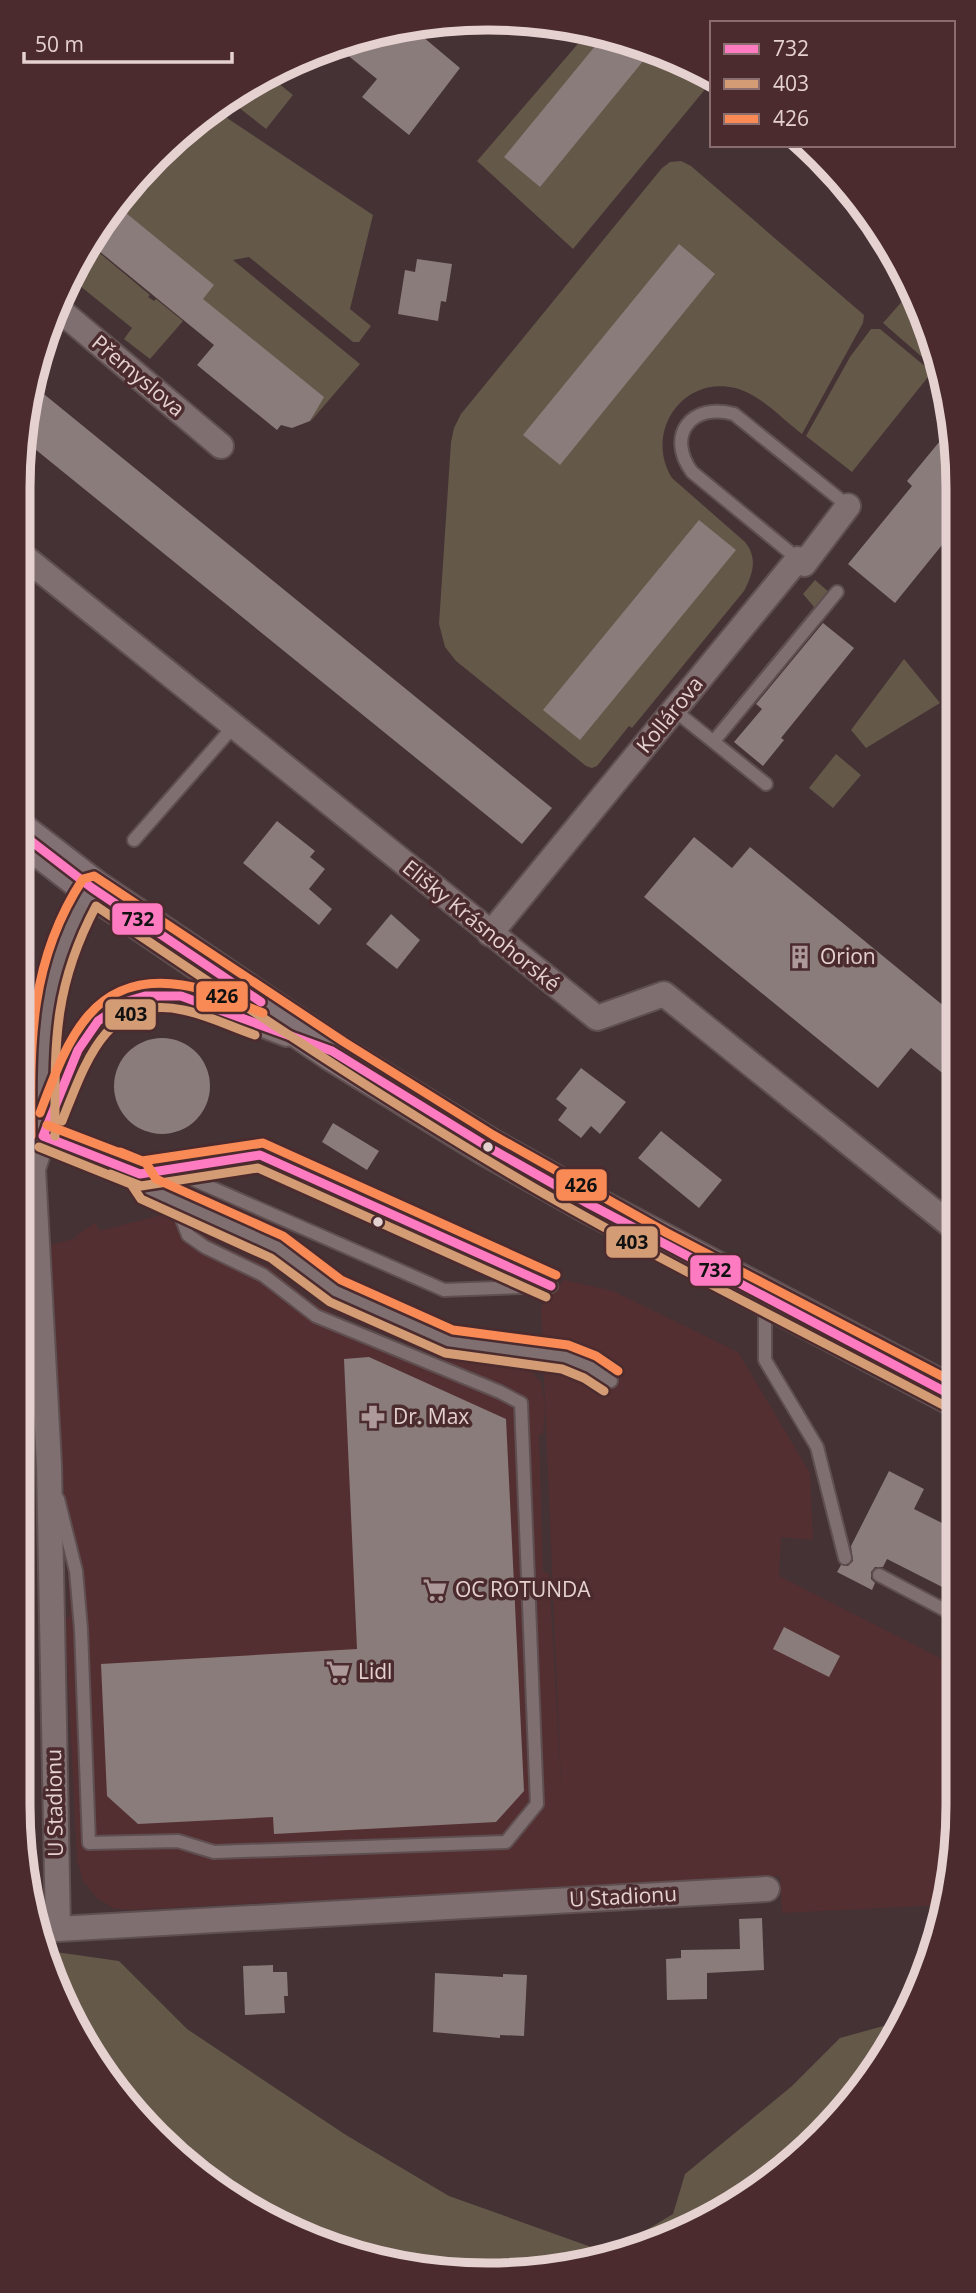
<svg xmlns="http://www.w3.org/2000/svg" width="976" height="2293" font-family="'Open Sans',sans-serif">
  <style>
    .built { fill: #542f32 }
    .green { fill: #645849 }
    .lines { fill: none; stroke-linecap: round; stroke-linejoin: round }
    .stream { stroke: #6a5b73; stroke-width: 9 }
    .building { fill: #8a7c7a }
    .service-casing { stroke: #5f4f50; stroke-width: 16 }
    .minor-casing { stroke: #5f4f50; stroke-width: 28 }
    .primary-casing { stroke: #5f4f50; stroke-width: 42 }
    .service { stroke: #7f6f70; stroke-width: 12 }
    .minor { stroke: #7f6f70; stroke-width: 24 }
    .primary { stroke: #817175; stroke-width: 38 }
    .bus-1-casing { stroke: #4b2b2e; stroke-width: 14 }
    .bus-2-casing { stroke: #4b2b2e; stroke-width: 14 }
    .bus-3-casing { stroke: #4b2b2e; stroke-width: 14 }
    .bus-1 { stroke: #fe7ac1; stroke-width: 9 }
    .bus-2 { stroke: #d39c74; stroke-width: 9 }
    .bus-3 { stroke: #f98a56; stroke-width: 9 }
    .bus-dot { fill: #e6d1d1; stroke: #4b2b2e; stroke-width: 2.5 }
    .labels { text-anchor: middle; stroke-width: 7; stroke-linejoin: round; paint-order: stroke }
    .street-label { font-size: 21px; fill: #e6d1d1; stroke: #4b2b2e }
    .poi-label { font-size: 21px; fill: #e6d1d1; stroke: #4b2b2e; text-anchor: start }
    .rim { fill: none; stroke: #e6d1d1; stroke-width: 9 }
    .line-badge { stroke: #4b2b2e; stroke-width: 2.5 }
    .pale-badge-label { font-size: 19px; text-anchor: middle; font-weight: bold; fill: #111 }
  </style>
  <rect width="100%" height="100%" fill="#443234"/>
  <path class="built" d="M165,1214l34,16 19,14 51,23 42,34 32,18 76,33 24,8 10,1 1,-7 50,6 24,9 13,13 4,24 -2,28h-4l4,138 6,1 13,231 -21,-497 23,-27 49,11 125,61 72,121 3,67 -32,-3 -2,39 179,91v138l-16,100 -160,8 -2,-37 -652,34 -15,-2 -16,-10 -14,-17 -6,-20 -12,-243 5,-1 -19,-372 26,-7 -2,-2 20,-13 5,8z"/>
  <g class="green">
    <path d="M589,31l51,12 72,35v3l-139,168 -96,-88z"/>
    <path d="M267,74l26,21 -27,34 -38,-30z"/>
    <path d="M212,108l161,107 -23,94 21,17 -12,16h-6l-104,-85 -16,3 127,104 -50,58 12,-26 -96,-66 -112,-124 21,-29 67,-63z"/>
    <path d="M681,161l10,5 173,149 -1,8 -61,111c-20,-15 -42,-40 -67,-46 -53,-13 -91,45 -63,90l73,64c13,16 8,32 -1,49l-112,137 -3,-2 -32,40 -5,2 -6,-2 -130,-105 -11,-14 -6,-23 12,-182 3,-14 7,-14 201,-246 8,-6z"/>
    <path d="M87,244l2,1 -2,3 6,5 3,-3 54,45 -2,2 6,4 2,-2 27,22 -33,38 -26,-20 8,-11 -63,-51z"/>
    <path d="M913,289l24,81 -54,-47z"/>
    <path d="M871,329h9l52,43 -80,100 -46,-36 44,-79z"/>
    <path d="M815,580l15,13 -119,145 -21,-19 5,-1 16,14 103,-125 -11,-13z"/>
    <path d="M904,659l36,44 -74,45 -15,-18z"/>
    <path d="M836,754l25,21 -28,33 -24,-20z"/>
    <path d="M42,1950l77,11 68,68 159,106 103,61 159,57 65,-39 12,-40 107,-88 48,-48 65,-18 -9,20 -54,75 -119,98 -144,54 -91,8 -91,-8 -144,-54 -119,-98 -54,-75z"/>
  </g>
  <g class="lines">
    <path class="stream" d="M207,2175l7,5"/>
  </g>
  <g class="building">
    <path d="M410,26l50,42 -51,67 -47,-38 15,-18 -42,-34 32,-12z"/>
    <path d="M605,34l35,9 13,6 -113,138 -36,-30z"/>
    <path d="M115,204l99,81 -11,14 121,98 -14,24 -18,7 -11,-3 -4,5 -80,-65 17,-20 -126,-103z"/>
    <path d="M679,244l36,30 -155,191 -37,-30z"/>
    <path d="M417,259l35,5 -6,38 -5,-1 -3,20 -40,-7 7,-44 10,2z"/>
    <path d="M34,386l518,422 -30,36 -497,-403z"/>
    <path d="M954,424l1,105 -60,74 -47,-39 64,-78 -5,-5z"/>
    <path d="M699,520l37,30 -156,190 -37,-30z"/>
    <path d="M823,623l31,25 -73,90 3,2 -21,26 -29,-24 28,-33 -6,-5z"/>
    <path d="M277,821l38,30 -5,6 15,12 -16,20 23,20 -13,16 -76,-62z"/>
    <path d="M694,837l38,31 18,-21 206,169v68l-45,-36 -33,40 -234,-191z"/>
    <path d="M391,914l29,26 -23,29 -31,-25z"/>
    <circle cx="162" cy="1086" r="48"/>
    <path d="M581,1068l45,34 -26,32 -9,-8 -10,12 -23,-18 9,-12 -11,-9z"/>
    <path d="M333,1123l46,28 -12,19 -45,-28z"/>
    <path d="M661,1131l61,49 -23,28 -61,-50z"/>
    <path d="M369,1357l137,62 18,372 -28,31 -222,12 -1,-17 -135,7 -31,-28 -6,-132 256,-15 -13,-290z"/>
    <path d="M889,1471l35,18 -10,20 44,22v64l-71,-36 -4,8h-8l-4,5v7l4,4 -3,7 -35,-18 4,-7 7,1 5,-5 -2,-15z"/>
    <path d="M784,1627l56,29 -11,21 -56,-28z"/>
    <path d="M762,1918l2,52 -57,3v26l-40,1 -1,-41 15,-1v-8l59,-1 -1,-30z"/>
    <path d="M273,1965v7h14l1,24h-4l1,17 -40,2 -2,-49z"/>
    <path d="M435,1973l68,4v-3l24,1 -3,61 -24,-1v3l-67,-6z"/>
  </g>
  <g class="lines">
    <g class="service-casing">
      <g id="service">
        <path d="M798,559l-106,-87c-27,-37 0,-70 42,-58l114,92"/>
        <path d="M674,710l92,74"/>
        <path d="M714,741l123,-149"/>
        <path d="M134,840l99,-113"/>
        <path d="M18,1136h25l97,38 120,-19 291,131"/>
        <path d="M169,1169l275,121 103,-4"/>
        <path d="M140,1174l7,14 130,59 58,44 115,51 115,15 25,10 21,14"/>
        <path d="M765,1304v56l52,87 28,111"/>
        <path d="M58,1499l18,72 5,58 8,214 89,-2 36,11 292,-10 31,-38 -16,-401 -21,-11 -184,-76 -53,-41 -58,-28 -17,-12 -13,-34"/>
        <path d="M879,1575l79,42"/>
      </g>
    </g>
    <g class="minor-casing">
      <g id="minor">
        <path d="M56,307l165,139"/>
        <path d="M18,552l579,466 67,-24 293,236"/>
        <path d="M490,934l308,-375 6,5 44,-58"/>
        <path d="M18,958l14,98"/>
        <path d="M43,1123c0,-31 -1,-62 1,-92 3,-52 24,-99 48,-143"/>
        <path d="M38,1928l20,1 709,-40"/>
        <path d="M58,1929l-9,-464 -16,-296c8,-27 19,-54 29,-80 8,-18 14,-38 24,-54 21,-31 59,-45 95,-39 34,7 73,26 106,38"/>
      </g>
    </g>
    <g class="primary-casing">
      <path id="primary" d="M18,831l74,57 240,163 156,96 101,57 368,194"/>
    </g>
    <use href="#service" class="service"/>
    <use href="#minor" class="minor"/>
    <use href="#primary" class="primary"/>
    <g class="bus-1-casing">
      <g id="bus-1">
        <path d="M18,831l74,57 169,114"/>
        <path d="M551,1286l-291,-131 -120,19 -97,-38 35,-86 20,-29 30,-20 17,-5h36l151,55 156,96 101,57 368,194"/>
      </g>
    </g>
    <g class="bus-2-casing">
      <g id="bus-2">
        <path d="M62,1121c23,-57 44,-128 121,-111 25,5 48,17 72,25"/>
        <path d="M55,1136c0,-91 -3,-147 41,-230 145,98 289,195 440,283 136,78 277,147 415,220"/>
        <path d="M39,1147l92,37 10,15 130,59 59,44 115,51 117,16 22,9 20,13"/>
        <path d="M110,1174l31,12 117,-18 288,129"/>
      </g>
    </g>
    <g class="bus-3-casing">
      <g id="bus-3">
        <path d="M40,1113c27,-71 51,-142 142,-128 28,4 55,18 81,28"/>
        <path d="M47,1125l99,38 10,16 127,57 58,44 112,50 115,15 28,11 22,15"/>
        <path d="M31,1136c-1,-93 -2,-175 52,-257l11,-3 250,166 149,93 174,98 290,151"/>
        <path d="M120,1152l22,9 121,-18 293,132"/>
      </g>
    </g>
    <use href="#bus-1" class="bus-1"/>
    <use href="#bus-2" class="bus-2"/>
    <use href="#bus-3" class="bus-3"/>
  </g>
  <defs>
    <g id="building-bare" transform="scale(1.89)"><path d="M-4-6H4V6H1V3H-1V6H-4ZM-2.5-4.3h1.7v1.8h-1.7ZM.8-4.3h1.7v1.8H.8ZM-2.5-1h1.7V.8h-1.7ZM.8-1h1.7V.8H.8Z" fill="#ad999a" stroke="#4b2b2e" stroke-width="2.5" paint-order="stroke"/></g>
    <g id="pharmacy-bare" transform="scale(1.89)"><path d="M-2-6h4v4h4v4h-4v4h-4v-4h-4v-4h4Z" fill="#ad999a" stroke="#4b2b2e" stroke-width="2.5" paint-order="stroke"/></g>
    <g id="supermarket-bare" transform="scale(1.89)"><path d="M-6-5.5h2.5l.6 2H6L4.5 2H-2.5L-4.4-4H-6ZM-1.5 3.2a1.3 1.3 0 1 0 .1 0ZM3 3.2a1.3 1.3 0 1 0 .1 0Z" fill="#ad999a" stroke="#4b2b2e" stroke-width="2.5" paint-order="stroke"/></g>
  </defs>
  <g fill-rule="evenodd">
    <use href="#building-bare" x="800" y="957"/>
    <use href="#pharmacy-bare" x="373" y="1417"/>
    <use href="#supermarket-bare" x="435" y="1590"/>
    <use href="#supermarket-bare" x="338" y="1672"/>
  </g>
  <g class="bus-dot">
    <circle cx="488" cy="1147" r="6"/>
    <circle cx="378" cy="1222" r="6"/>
  </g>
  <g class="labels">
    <g class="street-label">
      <text transform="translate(138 376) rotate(40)" y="7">Přemyslova</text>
      <text transform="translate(670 715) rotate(-51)" y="7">Kollárova</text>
      <text transform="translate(481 926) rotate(39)" y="7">Elišky Krásnohorské</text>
      <text transform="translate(55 1803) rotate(-91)" y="7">U Stadionu</text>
      <text transform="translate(623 1897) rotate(-3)" y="7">U Stadionu</text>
    </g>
    <g class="poi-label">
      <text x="820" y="964">Orion</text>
      <text x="393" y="1424">Dr. Max</text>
      <text x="455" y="1597">OC ROTUNDA</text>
      <text x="358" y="1679">Lidl</text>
    </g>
  </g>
  <path d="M0 0H976V2293H0ZM488 30H488A458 458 0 0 1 946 488V1805A458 458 0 0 1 488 2263H488A458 458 0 0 1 30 1805V488A458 458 0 0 1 488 30Z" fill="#4b2b2e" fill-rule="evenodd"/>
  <path class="rim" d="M488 30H488A458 458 0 0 1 946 488V1805A458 458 0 0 1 488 2263H488A458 458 0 0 1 30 1805V488A458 458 0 0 1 488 30Z"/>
  <g class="line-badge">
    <rect x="111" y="902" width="53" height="34" rx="7" fill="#fe7ac1"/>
    <rect x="195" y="980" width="54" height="33" rx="7" fill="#f98a56"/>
    <rect x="104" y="998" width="53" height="33" rx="7" fill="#d39c74"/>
    <rect x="555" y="1168" width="53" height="34" rx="7" fill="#f98a56"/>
    <rect x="605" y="1225" width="54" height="34" rx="7" fill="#d39c74"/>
    <rect x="689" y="1254" width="53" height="33" rx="7" fill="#fe7ac1"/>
  </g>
  <g class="pale-badge-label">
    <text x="138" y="926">732</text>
    <text x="222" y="1003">426</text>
    <text x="131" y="1021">403</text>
    <text x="581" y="1192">426</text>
    <text x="632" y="1249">403</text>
    <text x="715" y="1277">732</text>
  </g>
  <rect x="710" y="21" width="245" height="126" fill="#4b2b2e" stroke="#896d6f" stroke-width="2"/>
  <rect x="724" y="44" width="35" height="10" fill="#fe7ac1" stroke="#896d6f" stroke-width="2"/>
  <text x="773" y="56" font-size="21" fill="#e6d1d1">732</text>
  <rect x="724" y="79" width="35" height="10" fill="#d39c74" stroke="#896d6f" stroke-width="2"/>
  <text x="773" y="91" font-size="21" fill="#e6d1d1">403</text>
  <rect x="724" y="114" width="35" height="10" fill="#f98a56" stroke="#896d6f" stroke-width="2"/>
  <text x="773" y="126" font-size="21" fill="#e6d1d1">426</text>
  <path d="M24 52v10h208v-10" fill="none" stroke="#e6d1d1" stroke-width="3.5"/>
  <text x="35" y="52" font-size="21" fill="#e6d1d1" stroke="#4b2b2e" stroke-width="5" paint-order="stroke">50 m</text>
</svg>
